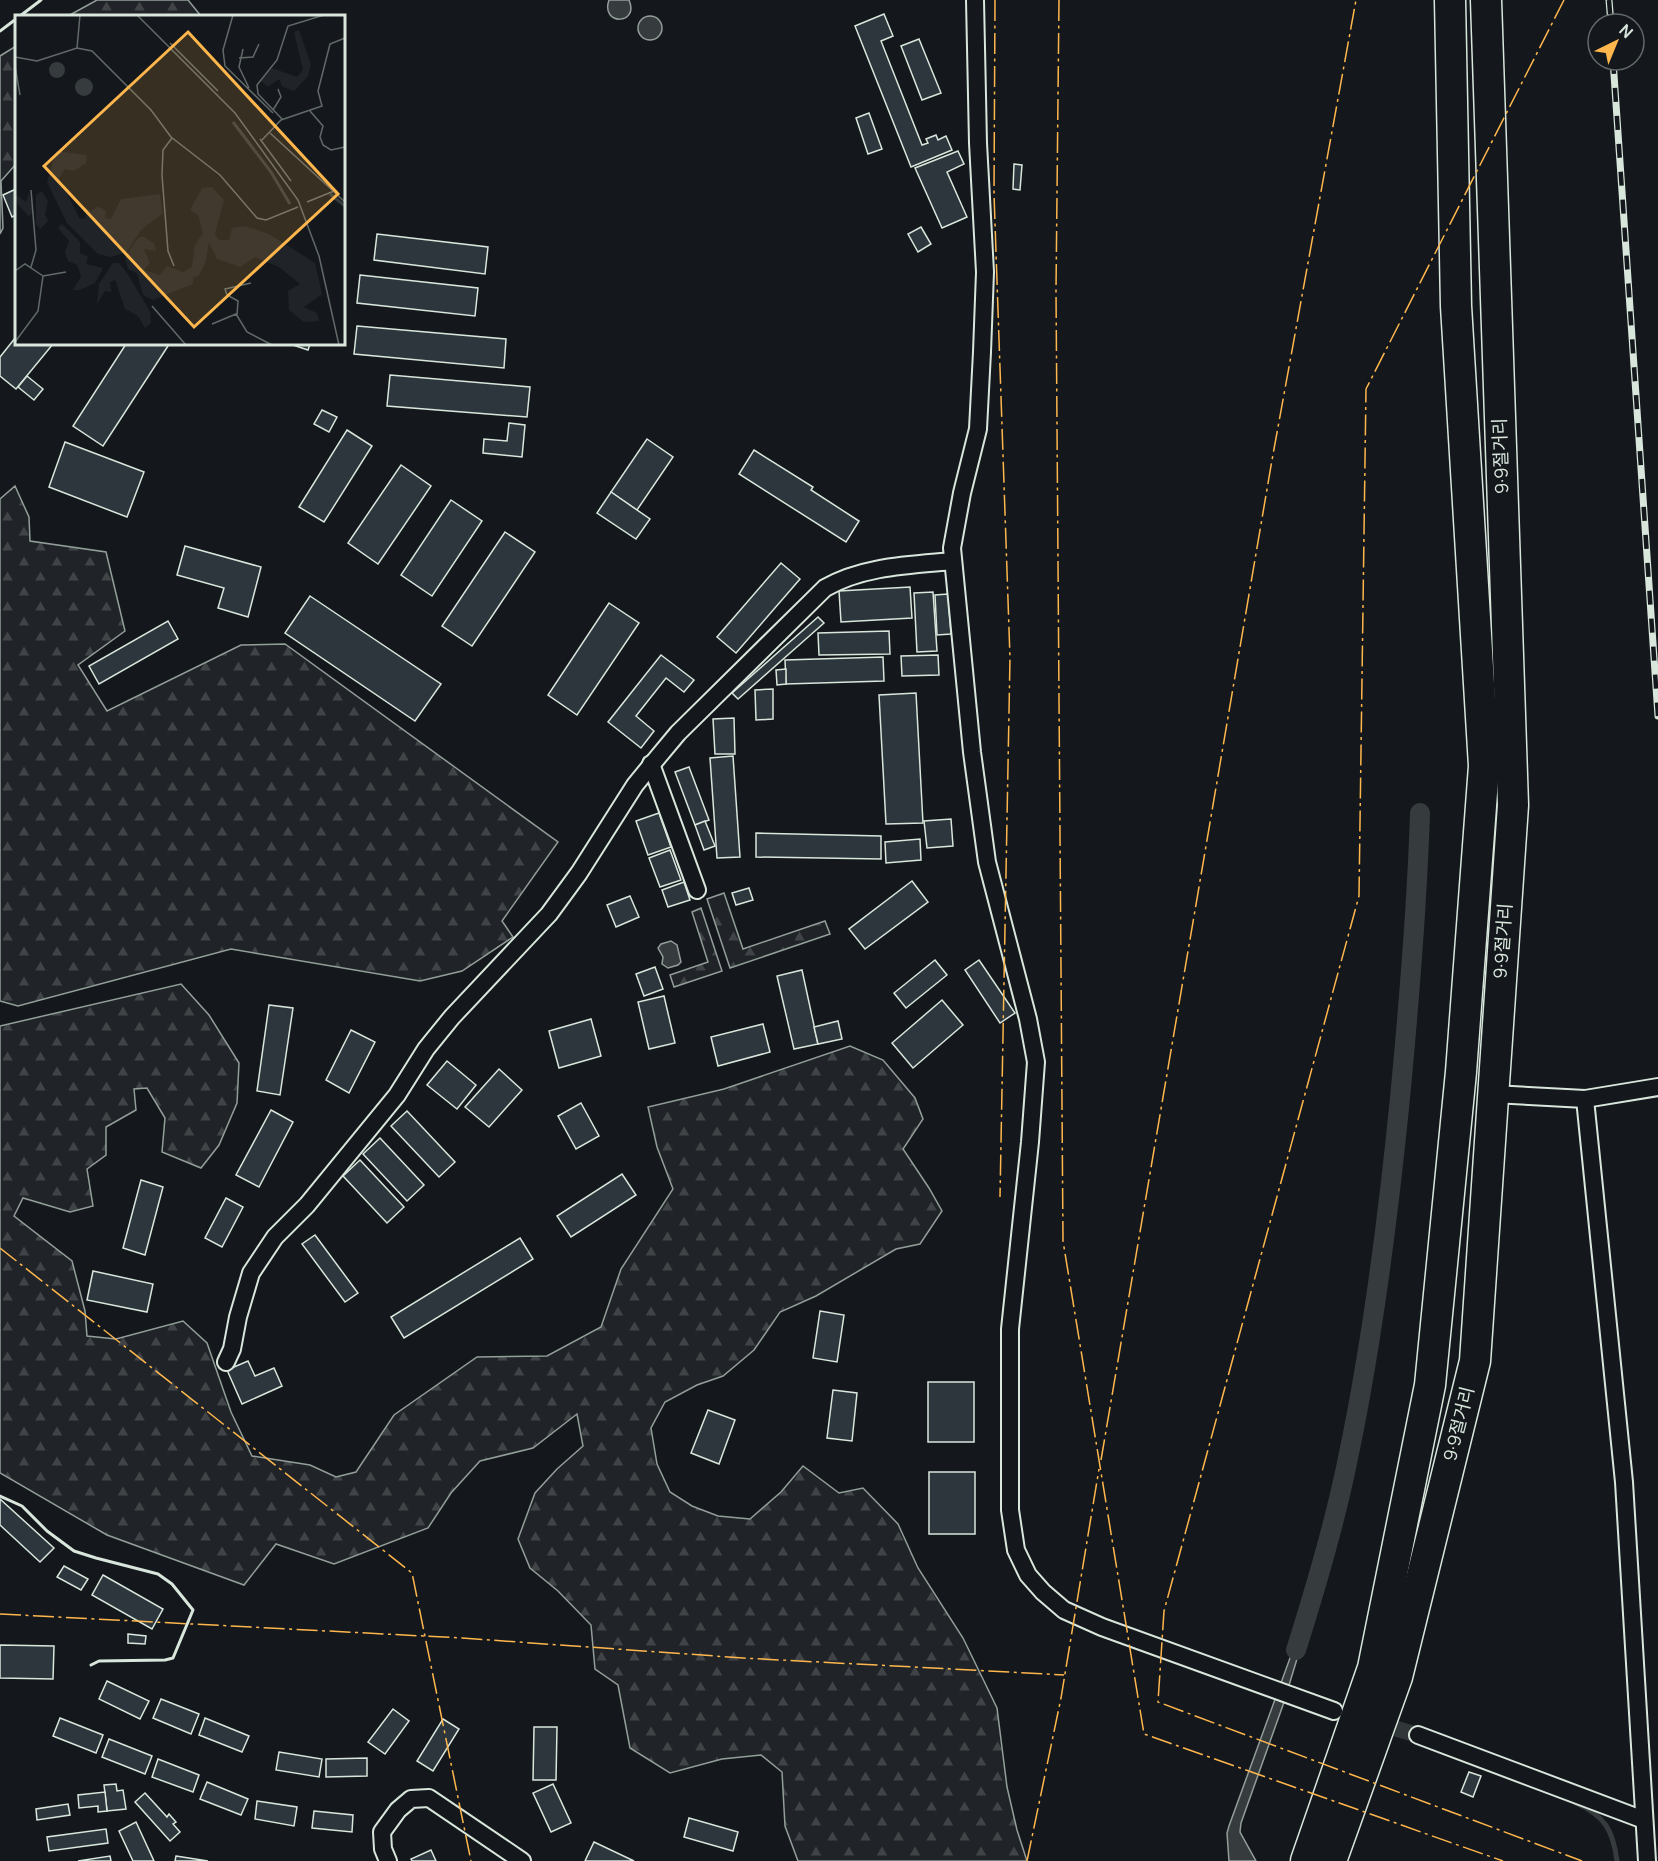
<svg xmlns="http://www.w3.org/2000/svg" width="1658" height="1861" font-family="Manrope,'Noto Sans KR',sans-serif">
  <style>
    .forest { fill: url(#forest-firs); stroke: #939e99; stroke-width: 1.5 }
    .water { fill: #363b3e; stroke: #939e99; stroke-width: 1.5 }
    .lines { fill: none; stroke-linecap: round; stroke-linejoin: round }
    .stream { stroke: #363b3e; stroke-width: 5 }
    .canal { stroke: #363b3e; stroke-width: 20 }
    .building { fill: #2c363c; stroke: #d8e6dc; stroke-width: 1.5 }
    .street-tunnel { stroke: #313739; stroke-width: 16; stroke-dasharray: 16 8; stroke-linecap: butt }
    .street-casing { stroke: #d8e6dc; stroke-width: 20 }
    .highway-casing { stroke: #d8e6dc; stroke-width: 33 }
    .street { stroke: #14181c; stroke-width: 16 }
    .highway { stroke: #14181c; stroke-width: 30 }
    .rail-casing { stroke: #d8e6dc; stroke-width: 7 }
    .rail { stroke: #14181c; stroke-width: 4.5; stroke-dasharray: 14; stroke-linecap: butt }
    .wall { stroke: #d8e6dc; stroke-width: 3 }
    .power { stroke: #ffb74d; stroke-width: 1.5; stroke-dasharray: 21 4.5 3 4.5; stroke-linecap: butt }
    .labels { text-anchor: middle; stroke-width: 4.5; stroke-linejoin: round; paint-order: stroke }
    .street-label { font-size: 18px; fill: #d8e6dc; stroke: #14181c }
    .inset-river { fill: none; stroke: #363b3e; stroke-width: 3 }
    .inset-road { fill: none; stroke: #626a69; stroke-width: 1.5 }
    .view { fill: #ffb74d; fill-opacity: 0.15; stroke: #ffb74d; stroke-width: 3 }
    .inset-edge { fill: none; stroke: #d8e6dc; stroke-width: 3 }
  </style>
  <defs>
    <pattern id="forest-firs" width="22" height="20" patternUnits="userSpaceOnUse" patternTransform="scale(1.5)"><rect width="22" height="20" fill="#202428"/><path d="M5 1l3.5 6h-7zM16 11l3.5 6h-7z" fill="#404447"/></pattern>
  </defs>
  <rect width="100%" height="100%" fill="#14181c"/>
  <g class="forest">
    <path d="M97,0h91l13,16h-133z"/>
    <path d="M16,46v118l-15,17 2,47 -3,6v-178z"/>
    <path d="M15,486l14,31 1,24 76,11 19,79 -47,34 29,46 134,-66 44,-1 273,198 -56,79 11,16 -51,34 -42,10 -189,-32 -213,57 -18,-5v-502z"/>
    <path d="M724,893l19,56 82,-28 5,13 -100,34 -23,-69z"/>
    <path d="M701,908l21,63 -48,16 -4,-12 38,-13 -16,-50z"/>
    <path d="M181,984l28,31 30,48 -2,40 -18,42 -18,23 -39,-16 3,-34 -18,-30 -13,1 2,21 -30,17v28l-19,14 6,37 -23,6 -47,-14 -9,18 58,45 13,50 2,25 29,3 67,-18 24,22 24,69 21,44 58,9 26,12 20,-5 38,-57 83,-58 70,-1 54,-29 20,-58 52,-80 -16,-42 -9,-40 76,-18 126,-43 33,14 32,38 8,21 -20,30 26,39 13,23 -22,33 -24,5 -80,47 -36,16 -26,38 -31,26 -26,9 -32,17 -14,26 6,36 13,28 22,14 26,10 32,3 31,-27 22,-26 36,27 24,-5 35,36 20,44 45,70 34,70 10,79 10,43 10,31h-229l-13,-35 -3,-54 -21,-17 -39,4 -52,14 -40,-25 -12,-63 -23,-16 -4,-44 -33,-34 -28,-23 -12,-29 17,-46 22,-24 26,-23 -6,-32 -44,34 -53,13 -29,32 -23,35 -94,36 -58,-20 -32,41 -137,-50 -107,-62v-447z"/>
  </g>
  <g class="water">
    <path d="M609,0h20c11,25 -29,26 -20,0z"/>
    <circle cx="650" cy="28" r="12"/>
    <path d="M671,941l6,4 4,17 -3,3 -10,3 -6,-4 1,-7 -5,-9 3,-4z"/>
    <path d="M1302,1625l5,1 -24,79 -42,118 -1,9 16,29h-27l-2,-28 2,-7z"/>
  </g>
  <g class="lines">
    <path class="stream" d="M1576,1803c29,13 37,27 41,58"/>
    <path class="canal" d="M1296,1650c20,-63 39,-127 52,-192 25,-119 40,-239 52,-360 9,-95 17,-190 20,-285"/>
  </g>
  <g class="building">
    <path d="M884,14l9,22 -12,5 41,104 6,-2 -2,-4 10,-4 2,5 8,-4 6,14 -41,17 -56,-141z"/>
    <path d="M919,39l22,54 -19,7 -21,-54z"/>
    <path d="M869,113l13,36 -14,5 -12,-36z"/>
    <path d="M958,151l6,13 -17,8 20,45 -25,11 -27,-60z"/>
    <path d="M1014,164l8,1 -2,25 -7,-1z"/>
    <path d="M16,189v26l-4,2 -9,-22z"/>
    <path d="M921,227l10,17 -13,8 -10,-18z"/>
    <path d="M377,234l111,13 -3,27 -111,-14z"/>
    <path d="M360,275l118,13 -3,28 -118,-13z"/>
    <path d="M357,326l149,13 -2,29 -150,-14z"/>
    <path d="M16,337v7h37l-37,45 -16,-13v-19z"/>
    <path d="M126,344h38l4,2 -65,100 -30,-20z"/>
    <path d="M290,344h20l-2,6z"/>
    <path d="M390,375l140,12 -3,30 -140,-11z"/>
    <path d="M27,376l16,13 -9,11 -16,-13z"/>
    <path d="M322,410l15,7 -8,15 -15,-8z"/>
    <path d="M509,423l16,2 -3,32 -39,-4 1,-14 23,2z"/>
    <path d="M347,430l25,16 -48,76 -25,-15z"/>
    <path d="M647,439l26,18 -36,53 -26,-18z"/>
    <path d="M65,442l79,30 -17,45 -78,-30z"/>
    <path d="M754,450l59,37 -2,3 48,31 -13,21 -107,-68z"/>
    <path d="M401,465l30,21 -53,78 -30,-21z"/>
    <path d="M611,492l39,27 -14,20 -39,-26z"/>
    <path d="M451,500l31,21 -50,75 -31,-21z"/>
    <path d="M505,532l30,20 -63,94 -30,-20z"/>
    <path d="M185,546l76,21 -13,50 -30,-9 6,-20 -47,-13z"/>
    <path d="M781,563l19,16 -64,74 -19,-16z"/>
    <path d="M910,587l2,31 -71,4 -2,-31z"/>
    <path d="M933,592l4,59 -20,1 -3,-59z"/>
    <path d="M948,594l3,40 -14,1 -2,-40z"/>
    <path d="M310,596l131,88 -26,37 -130,-88z"/>
    <path d="M609,603l30,20 -62,92 -29,-20z"/>
    <path d="M818,617l6,6 -86,76 -6,-6z"/>
    <path d="M168,621l10,18 -79,45 -10,-18z"/>
    <path d="M889,631l1,23 -71,1 -1,-22z"/>
    <path d="M661,655l33,25 -10,12 -18,-14 -30,38 18,15 -13,17 -33,-26z"/>
    <path d="M938,655l1,20 -37,1 -1,-20z"/>
    <path d="M883,657l1,24 -98,3 -1,-24z"/>
    <path d="M786,669v15l-9,1 -1,-15z"/>
    <path d="M773,689v30l-17,1 -1,-30z"/>
    <path d="M916,693l7,130 -37,1 -7,-129z"/>
    <path d="M734,718l1,36h-20l-2,-35z"/>
    <path d="M733,756l7,101 -23,1 -7,-100z"/>
    <path d="M689,767l20,53 -14,5 -20,-53z"/>
    <path d="M659,813l12,34 -23,8 -12,-34z"/>
    <path d="M951,819l2,27 -26,2 -3,-27z"/>
    <path d="M705,821l10,25 -11,4 -9,-25z"/>
    <path d="M756,833l125,3v23l-125,-2z"/>
    <path d="M920,839l1,21 -35,3 -1,-21z"/>
    <path d="M670,850l11,30 -21,7 -11,-29z"/>
    <path d="M912,881l16,21 -63,47 -16,-20z"/>
    <path d="M684,882l6,18 -22,7 -6,-17z"/>
    <path d="M749,888l4,12 -17,5 -4,-12z"/>
    <path d="M630,896l9,21 -23,10 -9,-22z"/>
    <path d="M935,960l12,15 -41,33 -12,-15z"/>
    <path d="M979,960l36,53 -15,10 -35,-53z"/>
    <path d="M655,967l8,22 -19,7 -8,-22z"/>
    <path d="M802,970l16,74 -24,5 -17,-73z"/>
    <path d="M664,996l11,47 -26,6 -11,-47z"/>
    <path d="M942,1000l21,25 -50,43 -21,-25z"/>
    <path d="M269,1005l24,3 -13,87 -23,-4z"/>
    <path d="M591,1019l10,37 -42,12 -10,-37z"/>
    <path d="M838,1021l4,18 -24,5 -4,-17z"/>
    <path d="M763,1024l7,28 -52,14 -7,-29z"/>
    <path d="M351,1030l24,12 -26,51 -23,-13z"/>
    <path d="M447,1061l29,24 -19,24 -30,-24z"/>
    <path d="M499,1069l23,21 -33,37 -24,-20z"/>
    <path d="M581,1103l18,33 -23,13 -18,-33z"/>
    <path d="M271,1110l22,12 -34,65 -23,-12z"/>
    <path d="M407,1111l48,51 -16,15 -48,-51z"/>
    <path d="M380,1138l44,47 -17,16 -44,-47z"/>
    <path d="M360,1160l44,47 -17,16 -44,-47z"/>
    <path d="M622,1174l14,21 -65,42 -14,-21z"/>
    <path d="M141,1180l22,7 -18,68 -22,-7z"/>
    <path d="M226,1198l17,9 -21,40 -17,-9z"/>
    <path d="M315,1235l43,58 -13,9 -43,-58z"/>
    <path d="M520,1238l13,21 -129,79 -13,-21z"/>
    <path d="M93,1271l60,13 -6,28 -60,-12z"/>
    <path d="M820,1311l24,4 -7,47 -24,-4z"/>
    <path d="M248,1361l7,15 19,-8 8,18 -40,18 -15,-34z"/>
    <rect x="928" y="1382" width="46" height="60"/>
    <path d="M833,1390l24,3 -5,48 -25,-3z"/>
    <path d="M708,1410l27,10 -16,44 -28,-11z"/>
    <rect x="929" y="1472" width="46" height="62"/>
    <path d="M0,1499l54,49 -14,14 -40,-37z"/>
    <path d="M64,1566l24,13 -7,11 -24,-13z"/>
    <path d="M103,1575l60,34 -11,20 -60,-34z"/>
    <path d="M128,1634l18,2 -1,8 -17,-1z"/>
    <path d="M0,1645l54,1 -1,33 -53,-1z"/>
    <path d="M107,1681l42,20 -9,18 -41,-20z"/>
    <path d="M161,1699l38,15 -8,20 -38,-16z"/>
    <path d="M393,1709l16,12 -24,33 -17,-12z"/>
    <path d="M60,1718l43,17 -7,18 -43,-17z"/>
    <path d="M205,1718l44,18 -7,16 -43,-17z"/>
    <path d="M443,1719l16,10 -26,42 -16,-10z"/>
    <path d="M534,1727h23l-1,53h-23z"/>
    <path d="M109,1739l43,17 -7,18 -43,-17z"/>
    <path d="M279,1752l43,7 -3,18 -43,-7z"/>
    <path d="M367,1758v18l-41,1v-18z"/>
    <path d="M158,1759l41,16 -6,17 -41,-15z"/>
    <path d="M1469,1772l12,4 -8,21 -12,-5z"/>
    <path d="M207,1782l41,17 -7,16 -41,-16z"/>
    <path d="M116,1784l1,7 6,-1 3,19 -19,2 -3,-26z"/>
    <path d="M553,1784l18,39 -20,9 -18,-39z"/>
    <path d="M105,1792l2,19 -9,1v-6l-19,2 -1,-13z"/>
    <path d="M145,1793l22,24 2,-3 7,8 -3,2 7,8 -10,9 -35,-39z"/>
    <path d="M257,1801l40,6 -3,19 -39,-7z"/>
    <path d="M68,1804l2,11 -33,5 -1,-11z"/>
    <path d="M314,1811l39,4 -1,17 -40,-4z"/>
    <path d="M689,1818l49,14 -5,19 -49,-14z"/>
    <path d="M136,1822l18,39h-21l-14,-30z"/>
    <path d="M106,1829l2,14 -59,8 -2,-14z"/>
    <path d="M594,1842l40,19h-49z"/>
    <path d="M431,1850l5,11h-24l-1,-2z"/>
    <path d="M110,1856l1,5h-33z"/>
    <path d="M176,1856l32,5h-33z"/>
  </g>
  <g class="lines">
    <path class="street-tunnel" d="M1373,1722l45,13"/>
    <g class="street-casing">
      <g id="street">
        <path d="M975,0l3,143 7,129 -3,80 -4,77 -16,64 -10,55 20,204 15,110 41,157 8,43 -6,80 -20,187v181l6,40 12,25 15,17 21,18 38,17 232,84"/>
        <path d="M651,764l46,126"/>
        <path d="M1493,1094l92,5 73,-12"/>
        <path d="M1585,1099l39,383 23,379"/>
        <path d="M226,1362l6,-13 6,-32 13,-44 24,-36 32,-32 90,-110 29,-46 26,-32 97,-103 30,-41 56,-88 23,-28 20,-24 147,-145c38,-22 85,-23 128,-27"/>
        <path d="M1418,1735l226,85"/>
        <path d="M388,1861l-5,-12 -1,-17 16,-22 13,-11 18,-1 93,63"/>
      </g>
    </g>
    <g class="highway-casing">
      <g id="highway">
        <path d="M1306,1861l67,-193 57,-283 31,-313 23,-306 -28,-460 -6,-306"/>
        <path d="M1331,1861l66,-184 78,-316 38,-556 -27,-805"/>
      </g>
    </g>
    <use href="#street" class="street"/>
    <use href="#highway" class="highway"/>
    <g class="rail-casing">
      <g id="rail">
        <path d="M1609,0l2,24"/>
        <path d="M1613,60l45,656"/>
      </g>
    </g>
    <use href="#rail" class="rail"/>
    <g class="wall">
      <path d="M20,16l21,-16"/>
      <path d="M0,31l16,-12"/>
      <path d="M0,1496l22,10 25,25 27,20 22,7 62,16 14,10 21,26 -20,48 -8,2 -66,1 -8,4"/>
    </g>
    <g class="power">
      <path d="M995,0l-1,194 16,464 -10,539"/>
      <path d="M1059,0l-3,290 7,951 81,493 359,127"/>
      <path d="M1564,0l-198,389 -7,507 -195,715 -6,91 424,159"/>
      <path d="M0,1248l412,325 59,288"/>
      <path d="M1101,1460l171,-1000 84,-460"/>
      <path d="M0,1614l462,24 281,20 321,17"/>
      <path d="M1027,1861l34,-163 38,-229"/>
    </g>
  </g>
  <g class="labels">
    <g class="street-label">
      <text transform="translate(1501 456) rotate(-92)" y="6">9·9절거리</text>
      <text transform="translate(1503 941) rotate(-86)" y="6">9·9절거리</text>
      <text transform="translate(1459 1424) rotate(-76)" y="6">9·9절거리</text>
    </g>
  </g>
  <g transform="translate(15 15)">
    <rect width="330" height="330" fill="#14181c"/>
    <path d="M284,15l12,35 -3,11 -14,15 -11,-4 -4,-8 -11,8 -7,-6 11,-13 25,9 6,-7 -9,-38zM41,136l31,4 -1,8 -12,8 -9,-2 -6,9 21,41 6,-1 -1,-11 6,4 7,-5 8,5 -1,7 6,1 10,-20 39,-5 3,19 -22,17 -14,22 -16,5 -13,-3 -31,-31 -20,-41zM197,172l12,13 -9,34 4,6h10l3,-12 13,-2 24,8 46,29 7,31 -18,13 13,6 2,8 -15,1 -15,-12 -1,-19 12,-7 -21,-17 -24,-10 -15,10 -23,-8 -8,-17 -4,22 -6,11 -6,3v6l-40,16 -10,-5 -6,-22 -9,-4 -3,-12 14,-20h5l10,6 2,8 -12,-2 6,14 -6,7 16,5 7,-9 16,6 9,-5 3,-22 8,-12 -5,-18 -8,-5 12,-22zM27,176l6,10 -3,13 3,7 -8,8 -4,-5v-29zM14,177l4,19 -4,6 -14,-16v-7l11,8zM47,209l18,18v11l8,4 -2,7 17,4 -8,15 -15,7h-7l8,-14 -4,-11 -9,-4 -3,-9 4,-11 -11,-13zM98,248h6l8,10 23,38 1,12 -6,5 -7,-12 -13,-7 -10,-29 -5,2 1,10 -6,-1 -8,13 2,-20z" fill="#202428"/>
    <path d="M34 55a8 8 0 1 1 16 0a8 8 0 1 1-16 0ZM60 72a9 9 0 1 1 18 0a9 9 0 1 1-18 0Z" fill="#363b3e"/>
    <path class="inset-river" d="M218,107l38,50 19,32M315,179l15,12"/>
    <path class="inset-road" d="M122,0l98,98 63,87 21,56 20,89M218,0l-10,35 2,16 48,47M155,28l48,48M62,33l3,-33M228,34l-4,18 10,21M0,42l22,4 40,-13 15,3 59,59 20,27 49,38 37,43 9,2 32,-13M224,43l14,-1 6,-13M0,51l5,29M258,95l8,-13 -3,-8M295,96l13,15 -3,11 3,8 8,5 14,-3M267,104l-24,-25 -1,-9 20,-25 11,-34 36,-11M255,118l75,69M157,123l-9,12 -1,25 6,76 6,15M245,124l31,42M247,125l19,-20 41,-14 -4,-15 12,-47 15,-6M16,175l5,60 -5,17M292,187l27,-11M0,256l10,-7 18,12 -5,35 -23,31M28,261l23,-4M137,291l34,39M222,300l1,-14 -11,-6 -2,-6 26,-6M197,309l24,-10 11,18 25,13"/>
    <path class="view" d="M173,17l150,162 -144,133 -150,-161z"/>
    <rect width="330" height="330" class="inset-edge"/>
  </g>
  <g transform="translate(1616 42) rotate(43)"><circle r="28" fill="#14181c" stroke="#626a69" stroke-width="1.5"/>
  <path d="M0-4.5L10 22L0 15L-10 22Z" fill="#ffb74d"/>
  <text y="-9" font-size="16" font-weight="bold" text-anchor="middle" fill="#d8e6dc">N</text>
  </g>
</svg>
